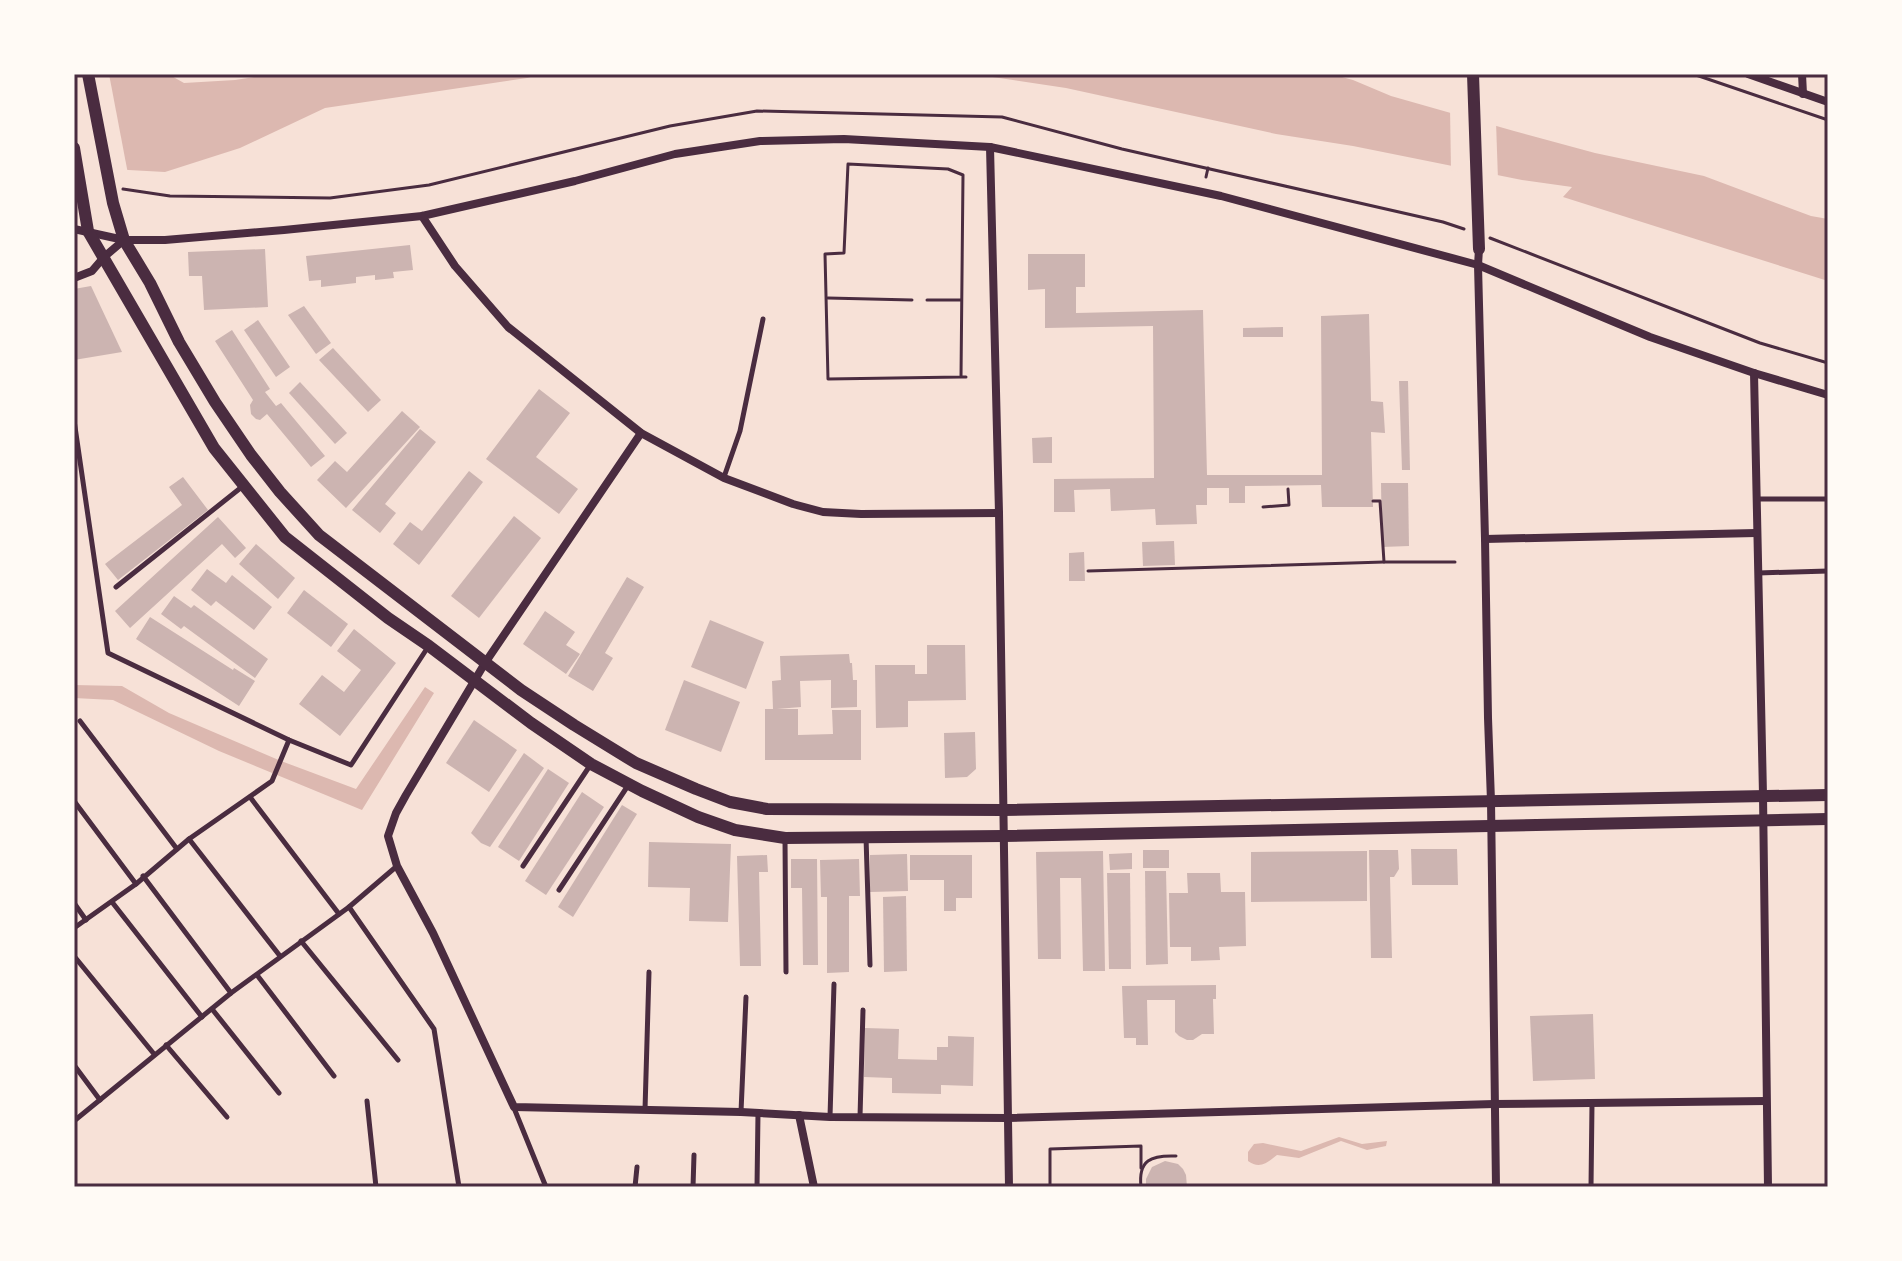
<svg xmlns="http://www.w3.org/2000/svg" width="1902" height="1261" font-family="'Fira Sans Condensed',sans-serif">
  <style>
    .water { fill: #dcb8b0 }
    .pier { fill: #f7e1d7 }
    .building { fill: #ccb4b1 }
    .lines { fill: none; stroke-linecap: round; stroke-linejoin: round }
    .path { stroke: #4a2c40; stroke-width: 3 }
    .service { stroke: #4a2c40; stroke-width: 5 }
    .minor { stroke: #4a2c40; stroke-width: 8 }
    .tertiary { stroke: #4a2c40; stroke-width: 12 }
    .neatline { fill: none; stroke: #4a2c40; stroke-width: 3 }
  </style>
  <rect width="100%" height="100%" fill="#f7e1d7"/>
  <g class="water">
    <path d="M74,74h94l16,9 51,-3 39,-6h268l-15,4 -202,30 -85,40 -75,24 -91,-5z"/>
    <path d="M972,74h359l22,6 38,16 123,35 81,22 109,23 107,40 17,3v62l-265,-84 9,-10 -50,-7 -169,-34 -77,-12 -210,-46z"/>
    <path d="M74,685l48,1 47,27 112,48 75,28 69,-102 9,6 -72,117 -143,-59 -106,-51 -39,-2z"/>
    <path d="M1339,1137l23,7 25,-3 -1,5 -19,4 -26,-9 -42,17 -22,-3c-9,7 -17,15 -29,6v-9l6,-8 9,-1 38,8z"/>
  </g>
  <g class="pier">
    <path d="M74,74h35l19,100 -54,-3z"/>
    <path d="M1450,108l46,14 2,58 -47,-10z"/>
  </g>
  <g class="building">
    <path d="M410,245l3,25 -20,2 1,6 -19,2v-5l-19,2v6l-35,4v-7l-12,1 -3,-25z"/>
    <path d="M265,249l3,58 -64,3 -2,-34h-13l-1,-24z"/>
    <path d="M1028,254h57v33h-9v26l127,-3 4,165h115l-1,-159 48,-2 2,87 12,1 2,31 -14,-1 2,75h-51l-1,-22 -76,1v17h-16v-15h-22v17h-11l1,19 -41,1 -1,-16 -44,2 -1,-22 -36,1 1,22h-21v-33l100,-1 -1,-152 -108,2v-39l-17,1z"/>
    <path d="M91,286l31,66 -48,8v-71z"/>
    <path d="M304,306l27,37 -15,11 -28,-39z"/>
    <path d="M258,320l32,47 -14,10 -32,-47z"/>
    <path d="M1283,327v10h-40v-9z"/>
    <path d="M232,330l38,59 -5,3 11,14 5,-3 44,53 -14,11 -44,-53 -7,6 -4,-1 -5,-5 -1,-9 3,-5 -38,-59z"/>
    <path d="M333,348l48,52 -13,12 -49,-52z"/>
    <path d="M1399,381h9l2,89h-8z"/>
    <path d="M300,382l47,51 -12,11 -46,-51z"/>
    <path d="M539,389l31,24 -34,44 42,32 -19,25 -73,-55z"/>
    <path d="M402,411l18,16 -74,81 -29,-28 18,-19 12,11z"/>
    <path d="M420,429l16,13 -51,62 11,9 -16,20 -28,-23z"/>
    <path d="M1052,437v26h-19l-1,-25z"/>
    <path d="M469,471l14,11 -64,83 -26,-21 17,-22 12,9z"/>
    <path d="M183,477l25,33 -90,70 -13,-16 77,-59 -13,-18z"/>
    <path d="M1381,483h27l1,63 -27,1z"/>
    <path d="M514,516l27,22 -62,80 -28,-22z"/>
    <path d="M218,517l28,31 -11,10 -13,-14 -92,84 -15,-17z"/>
    <path d="M1174,541l1,24 -32,1 -1,-24z"/>
    <path d="M256,544l39,34 -17,21 -39,-35z"/>
    <path d="M1084,552l1,29h-16v-28z"/>
    <path d="M207,569l19,14 6,-8 40,32 -18,23 -38,-29 -5,5 -20,-16z"/>
    <path d="M627,577l17,10 -39,66 8,5 -20,33 -25,-15z"/>
    <path d="M304,590l44,34 -17,23 -44,-34z"/>
    <path d="M174,596l17,12 3,-3 74,54 -13,19 -71,-52 -3,3 -20,-15z"/>
    <path d="M545,611l30,21 -9,13 14,9 -14,20 -43,-30z"/>
    <path d="M150,617l83,53 1,-2 21,13 -16,25 -103,-67z"/>
    <path d="M710,620l54,22 -18,47 -55,-22z"/>
    <path d="M354,629l42,34 -56,73 -41,-32 23,-29 22,17 17,-22 -24,-19z"/>
    <path d="M927,645h38l1,55 -58,1v26l-32,1 -1,-63h40v9h12z"/>
    <path d="M849,654l1,9h2l1,17h4v27l-26,1v-28l-31,1 1,26 -24,2h21v26l35,-1 -1,-24h29v50h-96v-51h8l-1,-28 9,-1 -1,-24z"/>
    <path d="M684,680l56,22 -19,50 -56,-22z"/>
    <path d="M474,720l43,30 -28,42 -43,-29z"/>
    <path d="M975,732l1,37 -9,8 -22,1 -1,-45z"/>
    <path d="M524,753l20,15 -54,79 -9,-4 -10,-10z"/>
    <path d="M548,769l21,14 -50,78 -21,-14z"/>
    <path d="M582,792l22,15 -58,88 -21,-14z"/>
    <path d="M622,805l15,9 -64,103 -15,-10z"/>
    <path d="M649,842l82,2 -3,78 -39,-1 1,-33 -42,-1z"/>
    <path d="M1411,849h46l1,36h-46z"/>
    <rect x="1143" y="850" width="26" height="18"/>
    <path d="M1369,850h29l1,19 -5,8h-4l2,81h-21z"/>
    <path d="M1103,851l2,120h-22l-2,-93h-21l1,81h-23l-2,-107z"/>
    <path d="M1367,851v50l-116,1v-50z"/>
    <path d="M1132,853v16l-22,1 -1,-16z"/>
    <path d="M907,854l1,37 -38,1v-37z"/>
    <path d="M767,855l1,17h-9l2,94h-21l-3,-110z"/>
    <path d="M910,855h62v43h-16v13h-12v-31h-34z"/>
    <path d="M791,859h26l1,106h-15l-1,-77h-11z"/>
    <path d="M859,859l1,37h-11v76l-22,1v-76h-6l-1,-37z"/>
    <path d="M1145,871h21l2,93 -22,1z"/>
    <path d="M1107,873h23l1,96h-22z"/>
    <path d="M1187,873h33l1,19h24l1,54 -27,1 1,13 -29,1v-14h-21l-1,-54h19z"/>
    <path d="M906,896l1,75 -23,1 -1,-75z"/>
    <path d="M1216,985v14h-3l1,35h-12l-9,6h-6l-8,-4 -4,-4v-32h-28l1,45h-12v-7h-12l-2,-52z"/>
    <path d="M1593,1014l2,65 -62,2 -3,-65z"/>
    <path d="M865,1028l34,1 -1,30 39,1v-13h11v-11l26,1 -1,49 -32,-1v9l-49,-1v-15l-28,-1z"/>
    <path d="M1165,1161l13,3 5,5 3,6 1,12h-41v-8l6,-12z"/>
  </g>
  <g class="lines">
    <g class="path">
      <path d="M1693,74l135,46"/>
      <path d="M1206,177l2,-9"/>
      <path d="M123,189l47,7 160,2 99,-13 241,-59 87,-15 245,6 120,32 321,73 21,7"/>
      <path d="M1490,238l270,105 68,20"/>
      <path d="M828,298l84,2"/>
      <path d="M927,300h34"/>
      <path d="M961,377l2,-202 -15,-6 -100,-5 -4,89 -19,1 3,125 133,-2h5"/>
      <path d="M1373,501h7l4,61"/>
      <path d="M1263,507l26,-2 -1,-16"/>
      <path d="M1088,571l296,-9h71"/>
      <path d="M1050,1187v-38l91,-3v22"/>
      <path d="M1141,1187c-3,-27 10,-32 35,-31"/>
    </g>
    <g class="service">
      <path d="M74,420l34,233 181,87 62,25 77,-118"/>
      <path d="M724,477l16,-46 23,-112"/>
      <path d="M1757,499h71"/>
      <path d="M1758,573l70,-2"/>
      <path d="M116,587l127,-101"/>
      <path d="M80,721l97,128"/>
      <path d="M250,797l89,117"/>
      <path d="M74,801l62,83"/>
      <path d="M866,837l4,128"/>
      <path d="M189,839l91,117"/>
      <path d="M785,839l1,133"/>
      <path d="M523,866l68,-102"/>
      <path d="M143,876l88,117"/>
      <path d="M559,890l70,-106"/>
      <path d="M112,902l90,115"/>
      <path d="M74,903l12,17"/>
      <path d="M349,907l85,122 25,158"/>
      <path d="M74,928l62,-44 53,-45 83,-58 17,-41"/>
      <path d="M301,941l97,119"/>
      <path d="M74,956l80,98"/>
      <path d="M257,975l77,101"/>
      <path d="M212,1009l67,84"/>
      <path d="M166,1045l61,72"/>
      <path d="M74,1065l26,35"/>
      <path d="M367,1101l9,86"/>
      <path d="M514,1108l32,79"/>
      <path d="M645,1110l4,-138"/>
      <path d="M741,1112l5,-115"/>
      <path d="M830,1117l4,-133"/>
      <path d="M860,1117l3,-107"/>
      <path d="M74,1121l157,-128 118,-86 48,-41"/>
      <path d="M635,1187l2,-20"/>
      <path d="M693,1187l1,-32"/>
      <path d="M757,1187l1,-74"/>
      <path d="M1591,1187l1,-83"/>
    </g>
    <g class="minor">
      <path d="M1748,74l80,28"/>
      <path d="M1802,74l1,20"/>
      <path d="M990,147l9,366 10,674"/>
      <path d="M422,216l33,50 53,61 133,106 83,45 69,26 30,8 38,2 138,-1"/>
      <path d="M74,229l50,11h41l119,-10 138,-14 153,-35 100,-27 85,-13 84,-2 146,8 231,49 257,69 172,72 104,36 74,22"/>
      <path d="M1479,249l-1,16 7,274 3,179 3,83 5,386"/>
      <path d="M74,278l18,-7 12,-14 20,-17"/>
      <path d="M1754,373l9,422 5,392"/>
      <path d="M641,433l-156,230 -79,132 -10,18 -8,23 9,30 36,67 81,174 227,5 89,5 178,1 486,-14 272,-3"/>
      <path d="M1485,539l271,-6"/>
      <path d="M799,1115l15,72"/>
    </g>
    <g class="tertiary">
      <path d="M88,74l25,129 11,37 26,43 29,59 36,60 36,53 29,37 39,43 202,155 53,35 62,38 60,26 34,13 37,7 236,1 825,-15"/>
      <path d="M1473,74l6,175"/>
      <path d="M74,148l14,83 126,217 71,89 103,81 41,28 102,77 60,41 51,27 56,26 37,13 50,8 218,-2 825,-17"/>
    </g>
  </g>
  <rect width="1902" height="1261" fill="none" stroke="#fffaf5" stroke-width="152"/>
  <rect x="76" y="76" width="1750" height="1109" class="neatline"/>
</svg>
